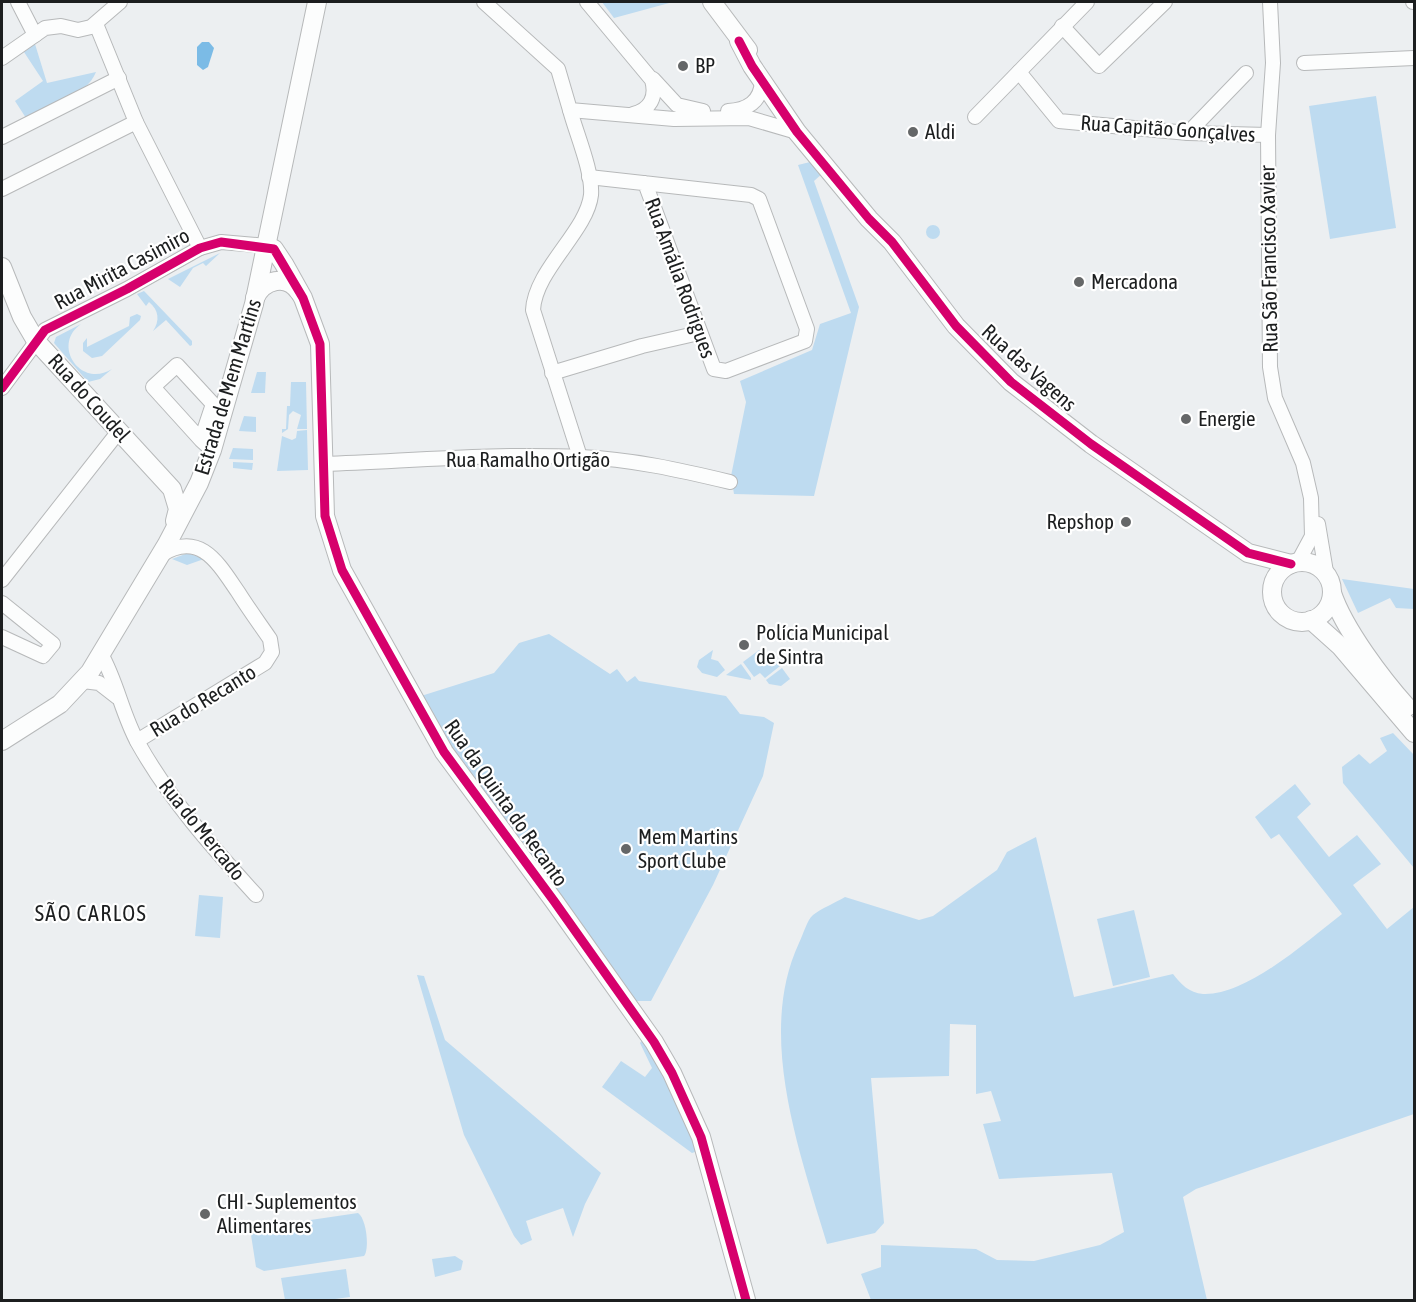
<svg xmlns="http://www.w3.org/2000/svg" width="1416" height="1302" font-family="'Asap Condensed',sans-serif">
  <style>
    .green { fill: #bedbf0 }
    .water { fill: #7bbbe6 }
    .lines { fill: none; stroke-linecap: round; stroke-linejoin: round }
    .minor-casing { stroke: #b7b9ba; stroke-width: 16 }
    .tertiary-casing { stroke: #b7b9ba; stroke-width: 20 }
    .minor { stroke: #fcfdfd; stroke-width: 14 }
    .tertiary { stroke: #fcfdfd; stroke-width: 18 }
    .cycleway-casing { stroke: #fff; stroke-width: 13 }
    .cycleway { stroke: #d6006c; stroke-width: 9 }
    .poi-dot { fill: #656768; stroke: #fff; stroke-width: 2 }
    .labels { text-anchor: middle; stroke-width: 4.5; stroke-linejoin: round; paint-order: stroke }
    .poi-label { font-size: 21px; fill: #1c1e1f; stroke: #fff; text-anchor: start }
    .street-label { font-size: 21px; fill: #1c1e1f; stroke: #fff }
    .neighbourhood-label { font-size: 22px; letter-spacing: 1.5px; fill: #1c1e1f; stroke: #fff }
  </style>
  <rect width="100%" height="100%" fill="#eceff1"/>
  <g class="green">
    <path d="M602,2h71l-59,16z"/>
    <path d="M35,44l12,39 49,-11c-10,25 -47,35 -70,46l-11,-17 28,-20 -19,-29z"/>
    <path d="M1376,96l20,132 -66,11 -21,-133z"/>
    <path d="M810,162l13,11 -9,8 45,126 -45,189 -80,-2 -3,-18 15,-74 -6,-21 72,-31 8,-26 31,-11 -53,-148z"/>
    <circle cx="933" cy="232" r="7"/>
    <path d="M220,253l-14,13 -3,-3 -10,5 -13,19 -12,-8z"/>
    <path d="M144,291l48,50v4l-2,1 -24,-26 -13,11c7,-10 6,-21 -4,-29l-3,4 -9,-12z"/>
    <path d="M137,314l4,2 -1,4 -38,36 -10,2 -9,-7v-8l4,-5v9l42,-21 1,-9z"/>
    <path d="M81,324c-30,21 0,65 31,45l-12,10 -12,3 -34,-39 2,-6z"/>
    <path d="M257,372h9l-1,21h-14z"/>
    <path d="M291,382h15l1,47h-10l4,-14 -8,-4 -4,4 -1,14 -6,4v-4h4l1,-23h3z"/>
    <path d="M244,416l12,1v15l-17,-1z"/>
    <path d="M307,430l1,40 -31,1 5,-35 10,4 4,-2 1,-7z"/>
    <path d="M233,448l20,1v11l-24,-1z"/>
    <path d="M233,462l20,1 -1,7 -19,-2z"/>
    <path d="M188,553l16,6 -17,6 -15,-6z"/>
    <path d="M1342,579l72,10v20l-18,-1 -6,-10 -32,15z"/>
    <path d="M549,634l61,40 7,-5 10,13 8,-6 4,5 87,15 14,18 24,3 10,6 -11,53 -50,109 -62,116h-15l-170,-229 -45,-76 73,-23 25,-30z"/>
    <path d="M713,650l-2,9 7,2 7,9 -8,7 -15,-4 -5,-6 2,-7z"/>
    <path d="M759,650l6,8 6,-4 9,12 -15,12 -5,-5 -6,4 -11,-15z"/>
    <path d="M741,664l10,14v2l-25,-5z"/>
    <path d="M782,668l8,11 -9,7 -12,-2 -3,-4z"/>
    <path d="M1393,733l21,22v113l-71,-85 -1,-16 17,-13 11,10 17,-13 -7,-13z"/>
    <path d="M1295,784l16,20 -14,13 32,40 28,-22 24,29 -28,21 34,44 27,-22v207l-218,75 -13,8 24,103h-336l-10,-26 20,-7v-22l95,4 21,11 37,1 66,-16 24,-13 -12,-59 -113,6 -16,-55 18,-3 -10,-30 -15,3v-69l-26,-1 -1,52 -78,2 13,145 -9,10 -48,11c-27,-91 -71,-209 -28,-301 4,-8 8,-23 14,-28 9,-7 22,-12 32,-18l74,23 14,-4 64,-46 10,-18 29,-15 38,160 99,-23c8,10 16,19 30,20 44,2 105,-54 139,-80l-63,-80 -8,5 -16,-22z"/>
    <path d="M199,895l24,2 -3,41 -25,-2z"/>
    <path d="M1134,910l16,67 -37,9 -16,-67z"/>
    <path d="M417,975l7,1 21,64 156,133 -16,31 -12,33 -10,-29 -37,13 6,19 -11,5 -7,-9 -50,-101z"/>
    <path d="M643,1039l23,37 32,75 -6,2 -90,-66 19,-26 24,16 7,-9 -12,-25z"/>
    <path d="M358,1213c8,5 12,35 6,43l-100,15 -8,-4 -5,-32 5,-7z"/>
    <path d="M455,1256l8,5 -2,9 -26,7 -3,-18z"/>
    <path d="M346,1269l4,28 -22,3h-43l-4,-22z"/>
  </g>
  <path class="water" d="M202,42h7l5,6 -6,19 -5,3 -6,-5v-18z"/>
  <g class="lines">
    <g class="minor-casing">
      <g id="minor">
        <path d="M18,2l17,33"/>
        <path d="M484,2l74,67 12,41 104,9 75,-1 48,14"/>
        <path d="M587,2l65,78c5,17 -2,30 -19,34"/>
        <path d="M1270,2l3,61 -5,72 2,232 5,31 28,65 8,35 1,38 -14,26"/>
        <path d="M1413,2h1"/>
        <path d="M96,24l40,98"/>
        <path d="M1062,26l37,40 66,-64"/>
        <path d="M2,58l43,-30 16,-2 17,4 13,-3 29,-25"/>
        <path d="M1304,63l110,-5"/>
        <path d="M1019,72l40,49 129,12 80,2"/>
        <path d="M653,79l24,26 26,6"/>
        <path d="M570,110c6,23 23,62 21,85 -4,36 -56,75 -58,115l47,147"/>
        <path d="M728,111c19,-1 33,-9 34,-30"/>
        <path d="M975,117l112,-115"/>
        <path d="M1188,133l58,-60"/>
        <path d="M2,137l117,-59"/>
        <path d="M589,177l162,18 8,4 48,130 -2,12 -79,30 -12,-2 -69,-186"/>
        <path d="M2,189l134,-67 64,126"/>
        <path d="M552,373l90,-27 57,-13"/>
        <path d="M2,388l43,-58 82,-41 73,-41 21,-6 46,4"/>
        <path d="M201,440l-48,-53 24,-22 36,39 -12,36 11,10"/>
        <path d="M324,464c85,-3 171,-11 256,-7 51,2 100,13 150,25"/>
        <path d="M1318,524l8,48"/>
        <path d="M2,580l117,-149"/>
        <path d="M2,603l51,41 -10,12 -41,-19"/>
        <path d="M101,654c16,28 21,60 37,89 32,57 74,104 118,152"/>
        <path d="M83,681l16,2 18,14"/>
        <path d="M137,741l128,-78 7,-11 -2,-13c-11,-16 -22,-31 -32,-47 -20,-29 -38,-62 -77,-37"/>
      </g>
    </g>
    <g class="tertiary-casing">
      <g id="tertiary">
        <path d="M712,2l36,48"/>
        <path d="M739,41l13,25 45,66 72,87 23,23 64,84 55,56 80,62 157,109 43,11"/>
        <path d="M267,246l7,3 10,15 19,34 17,46 5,172 17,54 102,182 110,149 100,141 18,31 29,64 45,163"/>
        <path d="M2,267l20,50 14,24 136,148 6,20 -3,12"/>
        <path d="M255,298c8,-18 32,-25 44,-6"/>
        <circle cx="1302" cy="592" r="30"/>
        <path d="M1332,593c12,36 50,86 75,114"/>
        <path d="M1311,620l29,26 74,87"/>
        <path d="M2,741l58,-37 30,-32 77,-128 32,-61 13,-33 42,-146 63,-302"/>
      </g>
    </g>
    <use href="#minor" class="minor"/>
    <use href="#tertiary" class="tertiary"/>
    <g class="cycleway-casing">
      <g id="cycleway">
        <path d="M739,41l13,25 45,66 72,87 23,23 64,84 55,56 80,62 157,109 43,11"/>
        <path d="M2,388l43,-58 82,-41 73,-41 21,-6 53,7 29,49 17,46 5,172 17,54 102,182 110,149 100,141 18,31 29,64 45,163"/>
      </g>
    </g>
    <use href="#cycleway" class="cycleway"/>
  </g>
  <g class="poi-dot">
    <circle cx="683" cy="66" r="6"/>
    <circle cx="913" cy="132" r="6"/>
    <circle cx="1079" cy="282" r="6"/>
    <circle cx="1186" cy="419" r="6"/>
    <circle cx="1126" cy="522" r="6"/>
    <circle cx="744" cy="645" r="6"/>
    <circle cx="626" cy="849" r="6"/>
    <circle cx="205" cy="1214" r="6"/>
  </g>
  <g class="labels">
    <g class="poi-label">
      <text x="695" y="73">BP</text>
      <text x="925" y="139">Aldi</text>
      <text x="1091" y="289">Mercadona</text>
      <text x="1198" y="426">Energie</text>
      <text x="1114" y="529" text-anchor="end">Repshop</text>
      <text x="756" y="640">Polícia Municipal<tspan x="756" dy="24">de Sintra</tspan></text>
      <text x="638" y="844">Mem Martins<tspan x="638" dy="24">Sport Clube</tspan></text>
      <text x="217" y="1209">CHI - Suplementos<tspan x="217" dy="24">Alimentares</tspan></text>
    </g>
    <g class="street-label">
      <text transform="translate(1168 129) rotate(4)" y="7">Rua Capitão Gonçalves</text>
      <text transform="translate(1269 259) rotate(-91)" y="7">Rua São Francisco Xavier</text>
      <text transform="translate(122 269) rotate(-28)" y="7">Rua Mirita Casimiro</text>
      <text transform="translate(680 278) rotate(70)" y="7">Rua Amália Rodrigues</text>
      <text transform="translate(1029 368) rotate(42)" y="7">Rua das Vagens</text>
      <text transform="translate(228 387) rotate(-73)" y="7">Estrada de Mem Martins</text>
      <text transform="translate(89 398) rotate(48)" y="7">Rua do Coudel</text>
      <text x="528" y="467">Rua Ramalho Ortigão</text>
      <text transform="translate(203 701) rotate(-31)" y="7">Rua do Recanto</text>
      <text transform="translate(506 803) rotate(55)" y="7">Rua da Quinta do Recanto</text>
      <text transform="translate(202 830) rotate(51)" y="7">Rua do Mercado</text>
    </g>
    <g class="neighbourhood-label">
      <text x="91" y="921">SÃO CARLOS</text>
    </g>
  </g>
  <rect width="1416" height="1302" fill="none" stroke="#1c1e1f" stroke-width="6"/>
</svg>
